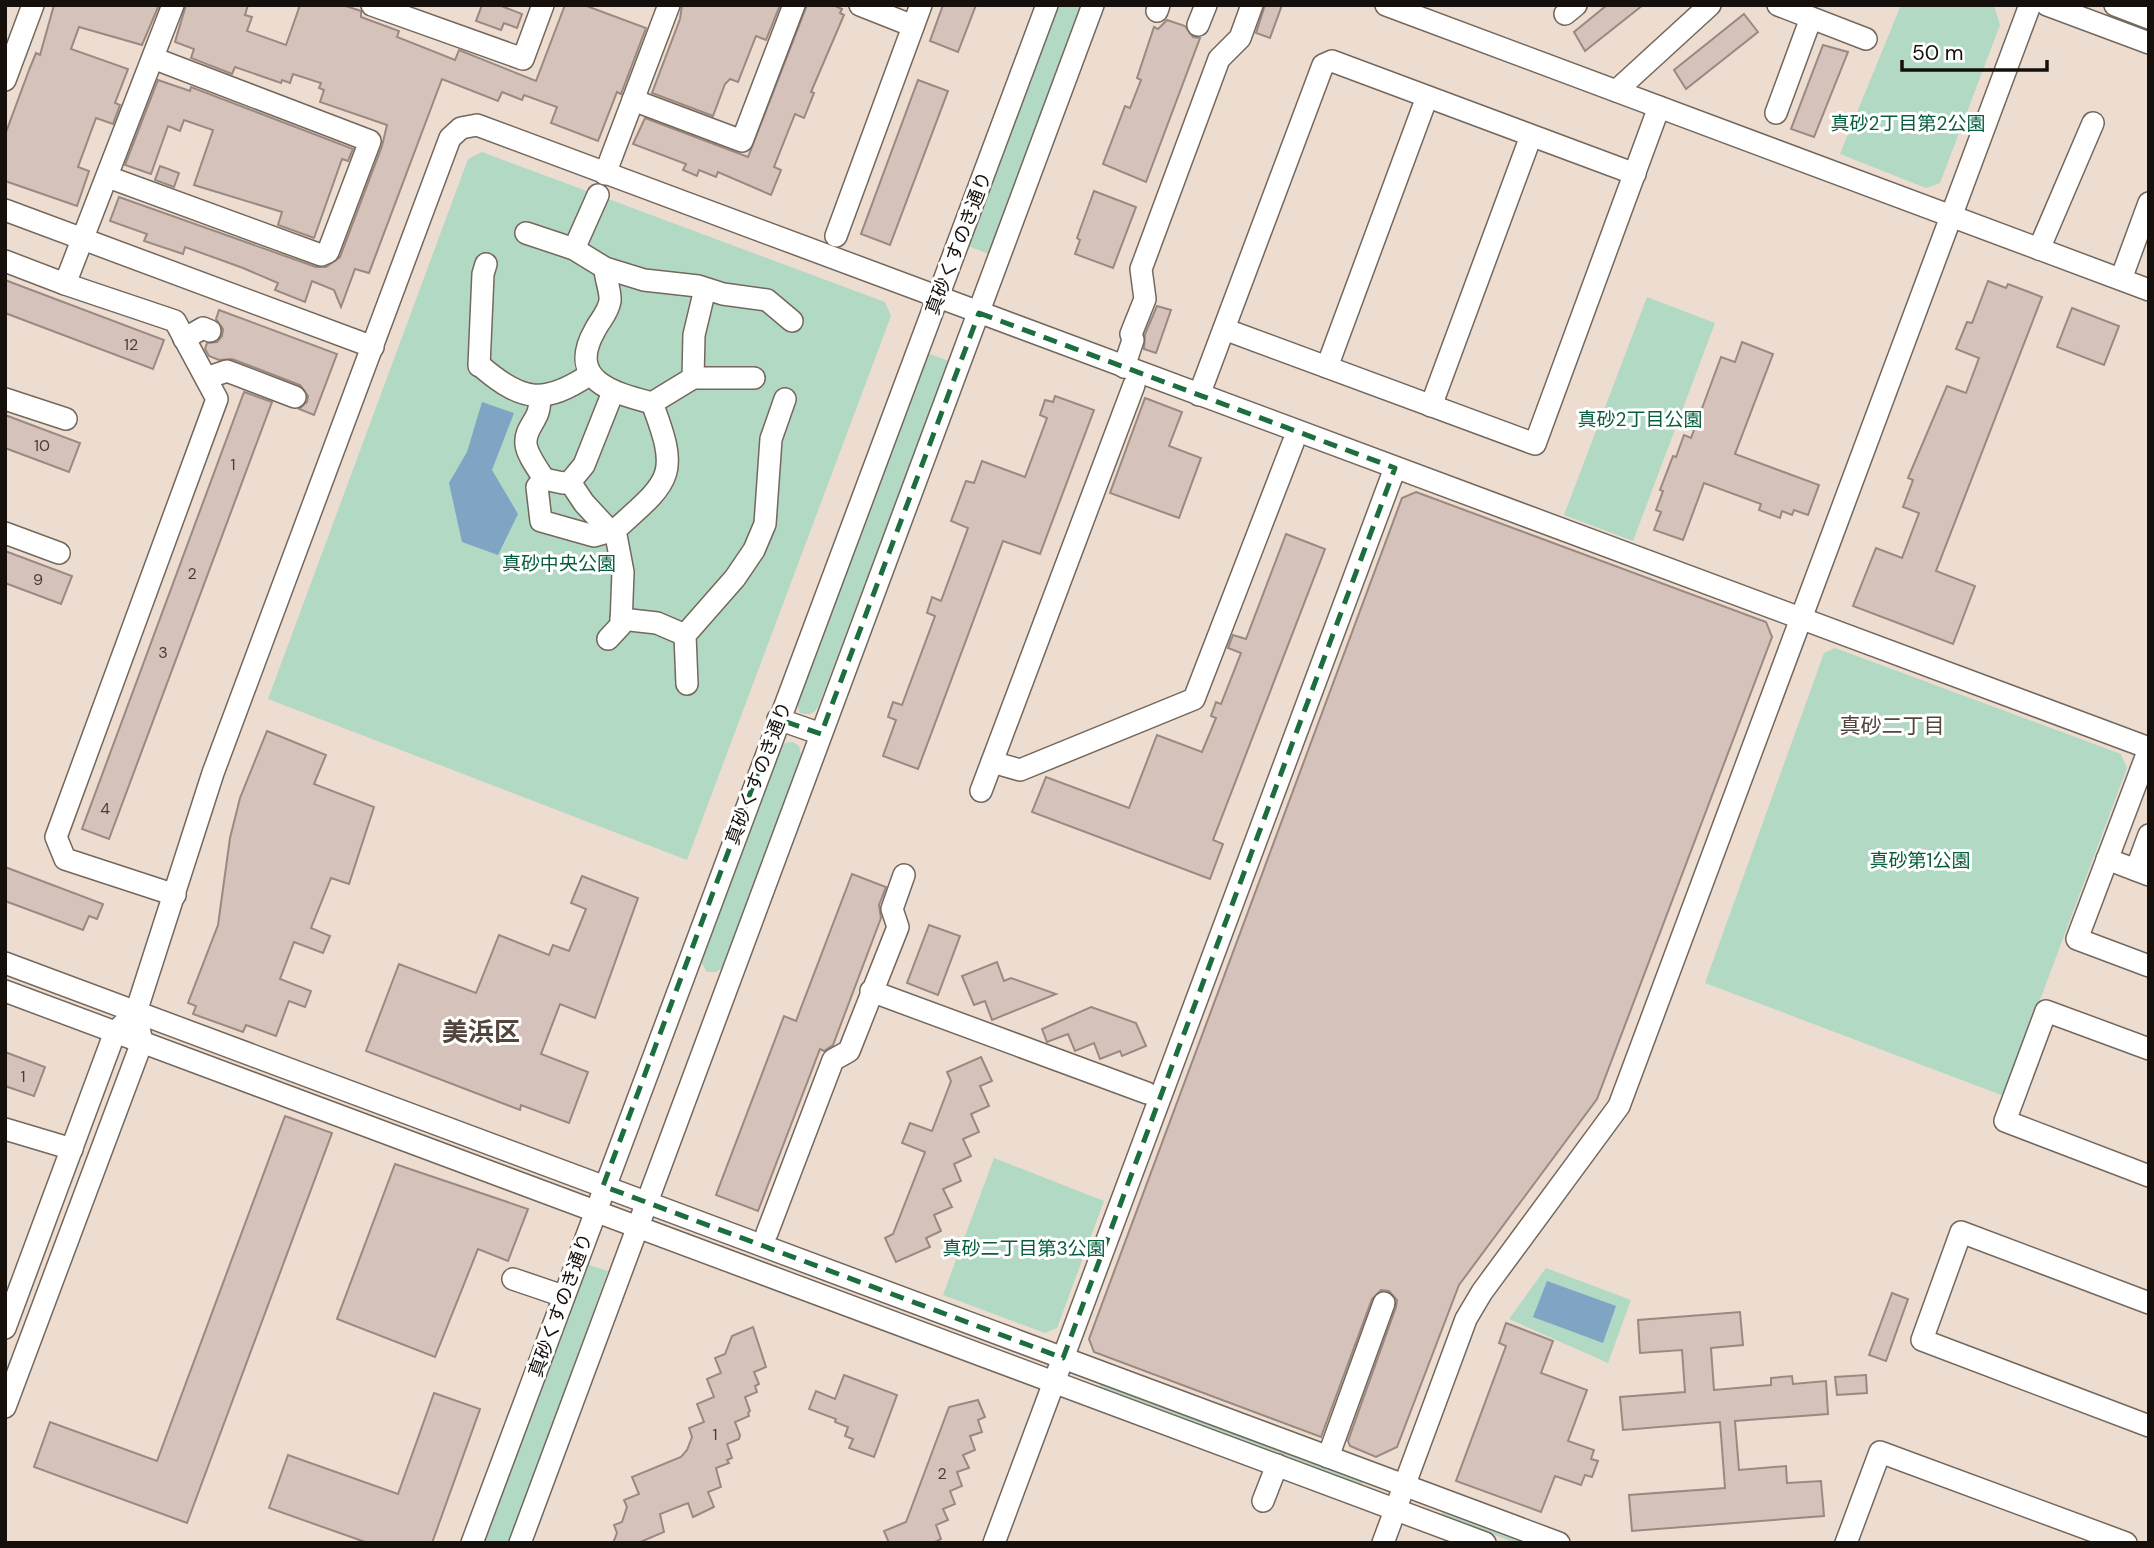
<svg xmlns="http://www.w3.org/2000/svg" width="2154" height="1548" font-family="'DM Sans','Noto Sans JP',sans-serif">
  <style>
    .green { fill: #b1d9c3 }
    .water { fill: #7fa4c4 }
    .building { fill: #d5c3bb; stroke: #9a8981; stroke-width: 2 }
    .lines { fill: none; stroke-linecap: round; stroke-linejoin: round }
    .minor-casing { stroke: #74675c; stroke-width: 24 }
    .minor { stroke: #fff; stroke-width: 21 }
    .marked { fill: none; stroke: #1c6e3f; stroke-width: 5; stroke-dasharray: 14 9; stroke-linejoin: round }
    .labels { text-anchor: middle; stroke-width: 6; stroke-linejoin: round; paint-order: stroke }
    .number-label { font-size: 16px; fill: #453d38 }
    .park-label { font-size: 19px; fill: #065e3e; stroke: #fff }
    .street-label { font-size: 19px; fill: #15100c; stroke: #fff }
    .neighbourhood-label { font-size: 21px; fill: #52453c; stroke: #fff }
    .district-label { font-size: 26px; font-weight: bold; fill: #52453c; stroke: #fff }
  </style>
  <rect width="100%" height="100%" fill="#edddd1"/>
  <g class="green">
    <path d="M1058,5h24l-93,249 -21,-8z"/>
    <path d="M1901,5h93l6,20 -60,158 -14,5 -86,-34z"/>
    <path d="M482,152l403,150 6,14 -204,544 -419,-161 200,-540z"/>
    <path d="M1647,297l68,26 -82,218 -69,-26z"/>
    <path d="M927,353l22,8 -129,341c-5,11 -8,14 -20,11l-3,-9z"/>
    <path d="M1835,648l286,106 6,14 -123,328 -299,-113 119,-330z"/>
    <path d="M793,742l6,4 2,9 -79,213 -6,4h-9l-7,-12 79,-210 6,-7z"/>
    <path d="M994,1158l110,43 -47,127 -12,5 -102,-38z"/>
    <path d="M586,1264l22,7 -99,272h-25z"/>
    <path d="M1546,1268l85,32 -23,63 -99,-44z"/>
    <path d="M1101,1383l261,98 1,2 -3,2 -261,-97z"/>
    <path d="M1443,1511l84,32h-11l-75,-28z"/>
  </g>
  <g class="water">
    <path d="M482,402l32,11 -22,57 26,44 -20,41 -36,-13 -13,-59 18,-31z"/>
    <path d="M1547,1281l69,25 -13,37 -70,-26z"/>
  </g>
  <g class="building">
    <path d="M54,5h105l-17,40 -63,-18 -8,22 57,20 -13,34 5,2 -7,19 -17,-6 -18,49 11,4 -12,35 -72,-25v-46l24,-65 7,-17 4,2z"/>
    <path d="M186,5h62l-3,10 7,2 -5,14 39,14 14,-40h43l18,6v6l38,14 -2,6 58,23 4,-10 77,31 29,-76h19l62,23 -25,66 -4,-2 -19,49 -47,-18 6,-16 -33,-12 -2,5 -20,-8 -4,9 -56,-22 -73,194 -14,-4 -14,38 -7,-17 -22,-9 -7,21 -30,-12 3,-7 -35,-15 -58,-21 -2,7 -39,-13 3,-7 -37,-13 9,-24 197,70h10l14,-10 42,-111 5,-21 -67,-23 4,-12 -5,-2 2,-5 -28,-9 -3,9 -8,-3 -1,3 -46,-16 -3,7 -41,-16 3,-9 -19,-7z"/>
    <path d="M482,5h17l23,9 -5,14 -13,-5 -3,7 -25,-9z"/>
    <path d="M682,5h98l-14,35 -10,-4 -18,46 -8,-3 -5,5 -12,32 -61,-23 28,-74z"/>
    <path d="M807,5h26l9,4 -2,4 4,2 -33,77 3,1 -10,25 -9,-4 -21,53 7,3 -10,25 -53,-23 -2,5 -17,-7 -2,6 -14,-6 3,-6 -53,-20 12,-26 103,39z"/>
    <path d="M943,5h33l-18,47 -28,-11z"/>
    <path d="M1265,5h17l-12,33 -14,-5z"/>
    <path d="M1607,5h36l-58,46 -11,-19z"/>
    <path d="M1744,14l14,18 -72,57 -12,-19z"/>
    <path d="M1167,20l18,6 8,11 7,1 -54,144 -43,-18 22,-58 5,2 11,-28 -4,-2 17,-51 4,2z"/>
    <path d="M1823,45l25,7 -34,85 -23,-8z"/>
    <path d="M158,80l32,11 1,-4 162,62 -5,12 -6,-2 -28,79 -36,-13 4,-13 -88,-27 19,-55 -29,-10 -4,11 -12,-5 -17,48 -26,-9z"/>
    <path d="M918,80l30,11 -58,154 -29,-11z"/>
    <path d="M160,166l19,7 -5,14 -19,-7z"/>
    <path d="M1094,191l42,16 -23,61 -38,-14 5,-14 -3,-2z"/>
    <path d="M5,280l159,60 -11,29 -148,-56z"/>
    <path d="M1988,281l18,7 2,-4 34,13 -106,274 39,15 -22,58 -100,-38 23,-58 26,10 17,-45 -16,-6 10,-27 -5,-2 39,-92 19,7 13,-35 -23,-9 11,-27 5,1z"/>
    <path d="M1157,306l14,4 -15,43 -12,-4 1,-15z"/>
    <path d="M2072,308l47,18 -15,39 -47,-18z"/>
    <path d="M219,310l118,44 -23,61 -15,-6 8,-7 1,-6 -8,-11 -68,-26 -13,1 -10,-4 -4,-7 2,-6 10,-1 5,-6 1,-7 -7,-10z"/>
    <path d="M1742,342l31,12 -38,100 84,31 -11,30 -14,-5 -2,5 -10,-4 -2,7 -21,-8 2,-6 -57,-21 -21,57 -29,-10 7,-18 -5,-2 7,-19 -3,-1 13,-34 3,1 8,-22 7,3 30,-81 14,5z"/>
    <path d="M244,392l28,10 -163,437 -27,-10z"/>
    <path d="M1055,396l39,14 -54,144 -37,-13 -85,228 -35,-13 13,-36 -8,-3 5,-15 9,3 33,-89 -8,-3 5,-16 9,4 27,-73 -17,-7 15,-40 8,2 8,-22 43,16 22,-59 -7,-3 5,-15 8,2z"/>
    <path d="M1145,398l37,14 -13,34 32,12 -22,60 -69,-25z"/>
    <path d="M5,415l75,28 -11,29 -64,-24z"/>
    <path d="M1416,492l350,130 6,15 -175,462 -138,186 -62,162 -21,10 -26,-11 -2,-5 48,-134 1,-7 -8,-9 -8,-1 -9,9 -51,138 -227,-85 -5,-13 313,-841z"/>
    <path d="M1286,534l39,15 -112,291 10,4 -13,35 -178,-67 14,-35 83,31 28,-73 45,17 14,-34 -5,-2 5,-14 5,2 20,-51 -13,-5 5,-13 13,4z"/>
    <path d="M5,551l67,25 -11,28 -56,-21z"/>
    <path d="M267,731l59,24 -12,29 60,23 -25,77 -18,-6 -20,50 19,8 -7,17 -29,-11 -14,37 31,12 -6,16 -16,-6 -13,35 -30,-11 -3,7 -50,-18 3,-8 -8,-3 30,-78 12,-87 10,-40z"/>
    <path d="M5,867l98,37 -6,15 -8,-3 -6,14 -78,-29z"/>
    <path d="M852,874l34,13 -7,18 2,13 -48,127 -9,6 -4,-2 -62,162 -42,-16 68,-179 12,5z"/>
    <path d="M582,876l56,22 -43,120 -35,-14 -19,50 47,18 -19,51 -48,-18 -1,5 -154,-59 33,-87 77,29 23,-58 50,20 4,-10 16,6 17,-42 -15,-6z"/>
    <path d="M929,925l31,11 -22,59 -31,-12z"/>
    <path d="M997,962l7,19 7,-3 45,16 -64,26 -7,-19 -11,4 -12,-29z"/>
    <path d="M1091,1007l45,16 10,23 -24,10 -2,-5 -20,8 -6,-16 -19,8 -7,-17 -21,8 -5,-13z"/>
    <path d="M5,1052l40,15 -11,29 -29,-10z"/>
    <path d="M981,1057l11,24 -12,5 9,20 -18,8 8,18 -16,7 8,17 -17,8 7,17 -18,8 9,18 -18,8 7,16 -15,7 4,9 -34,15 -11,-24 8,-4 32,-82 -23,-9 8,-20 22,8 19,-50 -4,-9z"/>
    <path d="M285,1116l47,17 -145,390 -153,-56 16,-45 107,39z"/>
    <path d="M395,1164l133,45 -20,52 -30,-12 -43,108 -98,-38z"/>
    <path d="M1892,1293l16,6 -22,62 -17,-6z"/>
    <path d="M1740,1312l3,33 -32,3 3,42 57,-5v-7l21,-2 1,8 33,-3 2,33 -93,7 4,49 47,-4 1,17 34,-2 3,35 -192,15 -3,-36 96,-7 -5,-66 -97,8 -3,-33 65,-5 -3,-42 -42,3 -2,-33z"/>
    <path d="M1506,1323l47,18 -12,32 46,17 -19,51 26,9 -3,9 7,2 -6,16 -7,-2 -4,10 -26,-9 -14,36 -85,-31 50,-135 -7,-3z"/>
    <path d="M753,1327l13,40 -12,5 5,12 -4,2 2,6 -12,5 5,14 -2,2 1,3 -14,6 5,13 -1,4 -12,5 5,14 -5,2 2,3 -13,5 5,19 -13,5 6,15 -21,10 -5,-14 -28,11 4,18 -26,11h-25l4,-10 -3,-8 8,-3 5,-15 -3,-7 15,-6 -7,-17 49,-20 6,-7 5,-13 -3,-9 15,-6 -7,-18 17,-7 -7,-18 14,-6 -6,-15 10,-4 7,-18z"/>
    <path d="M844,1375l53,20 -23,62 -25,-9 4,-9 -8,-3 3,-9 -13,-5 1,-3 -27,-10 7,-18 19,8z"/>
    <path d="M1866,1375l1,18 -30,2 -2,-18z"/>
    <path d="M434,1393l46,16 -48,134h-64l-99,-35 19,-53 110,39z"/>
    <path d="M978,1400l7,17 -7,3 4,12 -12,4 5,14 -12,5 6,13 -12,4 5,14 -12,5 5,13 -12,5 5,11 -12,5 5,14 -8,4h-44l-5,-12 22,-9 43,-115z"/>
  </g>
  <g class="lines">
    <g class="minor-casing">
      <g id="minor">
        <path d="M372,5l151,54 20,-54"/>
        <path d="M860,5l53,21"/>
        <path d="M1386,5l763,285"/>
        <path d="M1778,5l88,34"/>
        <path d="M2047,5l102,38"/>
        <path d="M2115,5l34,13"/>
        <path d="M1157,11l2,-6"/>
        <path d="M1565,14l11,-9"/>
        <path d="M1198,25l8,-20"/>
        <path d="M5,80l28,-75"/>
        <path d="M1616,91l94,-86"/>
        <path d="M633,100l109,41 52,-136"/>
        <path d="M1776,113l35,-95"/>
        <path d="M605,174l64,-169"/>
        <path d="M108,177l213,78 7,-3 42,-111 -217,-83"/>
        <path d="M5,210l368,137"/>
        <path d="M526,233l48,16 31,19 39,12 54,6 25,8 44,6 25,21"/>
        <path d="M836,236l85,-231"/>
        <path d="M574,249l24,-54"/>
        <path d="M2039,249l54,-126"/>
        <path d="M5,261l60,23 108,-279"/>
        <path d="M605,268c0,11 6,23 5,33 -2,12 -10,19 -15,29 -29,51 19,63 57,73l41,-25h61"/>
        <path d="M2121,279l28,-76"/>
        <path d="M65,284l110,37 42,78 -161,438 9,22 110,36"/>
        <path d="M1224,329l311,115 124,-337"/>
        <path d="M184,339l19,-11 7,3"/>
        <path d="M479,366l4,-92 3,-10"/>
        <path d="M1124,367l9,-27 -2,-6 14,-35 -4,-30 78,-210 21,-21 12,-33"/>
        <path d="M1327,367l100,-270"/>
        <path d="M483,368c40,34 62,36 106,7"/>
        <path d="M206,378l21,-7 68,26"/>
        <path d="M693,378l1,-43 11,-46"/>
        <path d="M1199,395l124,-330 9,-4 303,113"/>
        <path d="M539,397c4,22 -15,29 -13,47 1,11 12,25 18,35l-7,8 4,34 53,15 21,-6"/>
        <path d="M5,399l61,20"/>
        <path d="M1431,406l100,-270"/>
        <path d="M544,479l19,4 7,-1 14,-17 29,-73"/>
        <path d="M570,482l14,21 25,27"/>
        <path d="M5,533l54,20"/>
        <path d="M621,619l36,4 28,12"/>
        <path d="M608,639l13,-14 2,-53 -8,-42c56,-50 65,-54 37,-127"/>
        <path d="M687,684l-2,-49 50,-57 19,-28 11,-26 6,-85 14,-40"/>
        <path d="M778,719l43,15"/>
        <path d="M2149,749l-72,190 72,27"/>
        <path d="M992,762l28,8 174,-71 99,-256"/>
        <path d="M981,791l153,-406"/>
        <path d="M2107,859l42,16"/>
        <path d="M2136,870l13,-35"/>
        <path d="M5,963l1554,580"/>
        <path d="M5,991l1480,552"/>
        <path d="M871,991l276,102"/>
        <path d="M2149,1049l-103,-38 -41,110 144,55"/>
        <path d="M5,1129l67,20"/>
        <path d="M767,1233l66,-173 16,-9 49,-124 -6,-18 12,-34"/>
        <path d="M513,1279l50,17"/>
        <path d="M2149,1303l-188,-71 -39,108 227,86"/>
        <path d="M5,1328l110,-296 21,-20 77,-239 237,-635 11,-10 16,-3 1672,623"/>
        <path d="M5,1407l137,-365 -3,-14"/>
        <path d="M1328,1457l56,-154"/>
        <path d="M1263,1501l14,-36"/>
        <path d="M472,1543l575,-1538"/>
        <path d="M520,1543l573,-1538"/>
        <path d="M994,1543l401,-1075"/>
        <path d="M1383,1543l83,-224 16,-27 137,-186 411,-1101"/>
        <path d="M1846,1543l34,-91 246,91"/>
      </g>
    </g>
    <use href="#minor" class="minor"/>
  </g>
  <path class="marked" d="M979,313l416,155 -332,890 -460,-172 175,-467 43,15z"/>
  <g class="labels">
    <g class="number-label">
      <text x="131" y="350">12</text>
      <text x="42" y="451">10</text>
      <text x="233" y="470">1</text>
      <text x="192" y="579">2</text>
      <text x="38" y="585">9</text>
      <text x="163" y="658">3</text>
      <text x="105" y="814">4</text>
      <text x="23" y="1082">1</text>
      <text x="715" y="1440">1</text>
      <text x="942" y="1479">2</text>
    </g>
    <g class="park-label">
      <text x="1908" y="130">真砂2丁目第2公園</text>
      <text x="1640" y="426">真砂2丁目公園</text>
      <text x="559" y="570">真砂中央公園</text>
      <text x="1920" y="867">真砂第1公園</text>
      <text x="1024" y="1255">真砂二丁目第3公園</text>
    </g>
    <g class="street-label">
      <text transform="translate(958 243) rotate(-69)" y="7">真砂くすのき通り</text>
      <text transform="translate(758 773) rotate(-69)" y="7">真砂くすのき通り</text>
      <text transform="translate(560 1305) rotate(-70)" y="7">真砂くすのき通り</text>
    </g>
    <g class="neighbourhood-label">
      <text x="1892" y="733">真砂二丁目</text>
    </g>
    <g class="district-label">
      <text x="481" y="1041">美浜区</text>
    </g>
  </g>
  <rect width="2154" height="1548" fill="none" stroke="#15100c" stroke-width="14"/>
  <path d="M1902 60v10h145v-10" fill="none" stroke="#15100c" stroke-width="3.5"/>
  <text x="1912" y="60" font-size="21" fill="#15100c" stroke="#ffffff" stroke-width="5" paint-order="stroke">50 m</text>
</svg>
